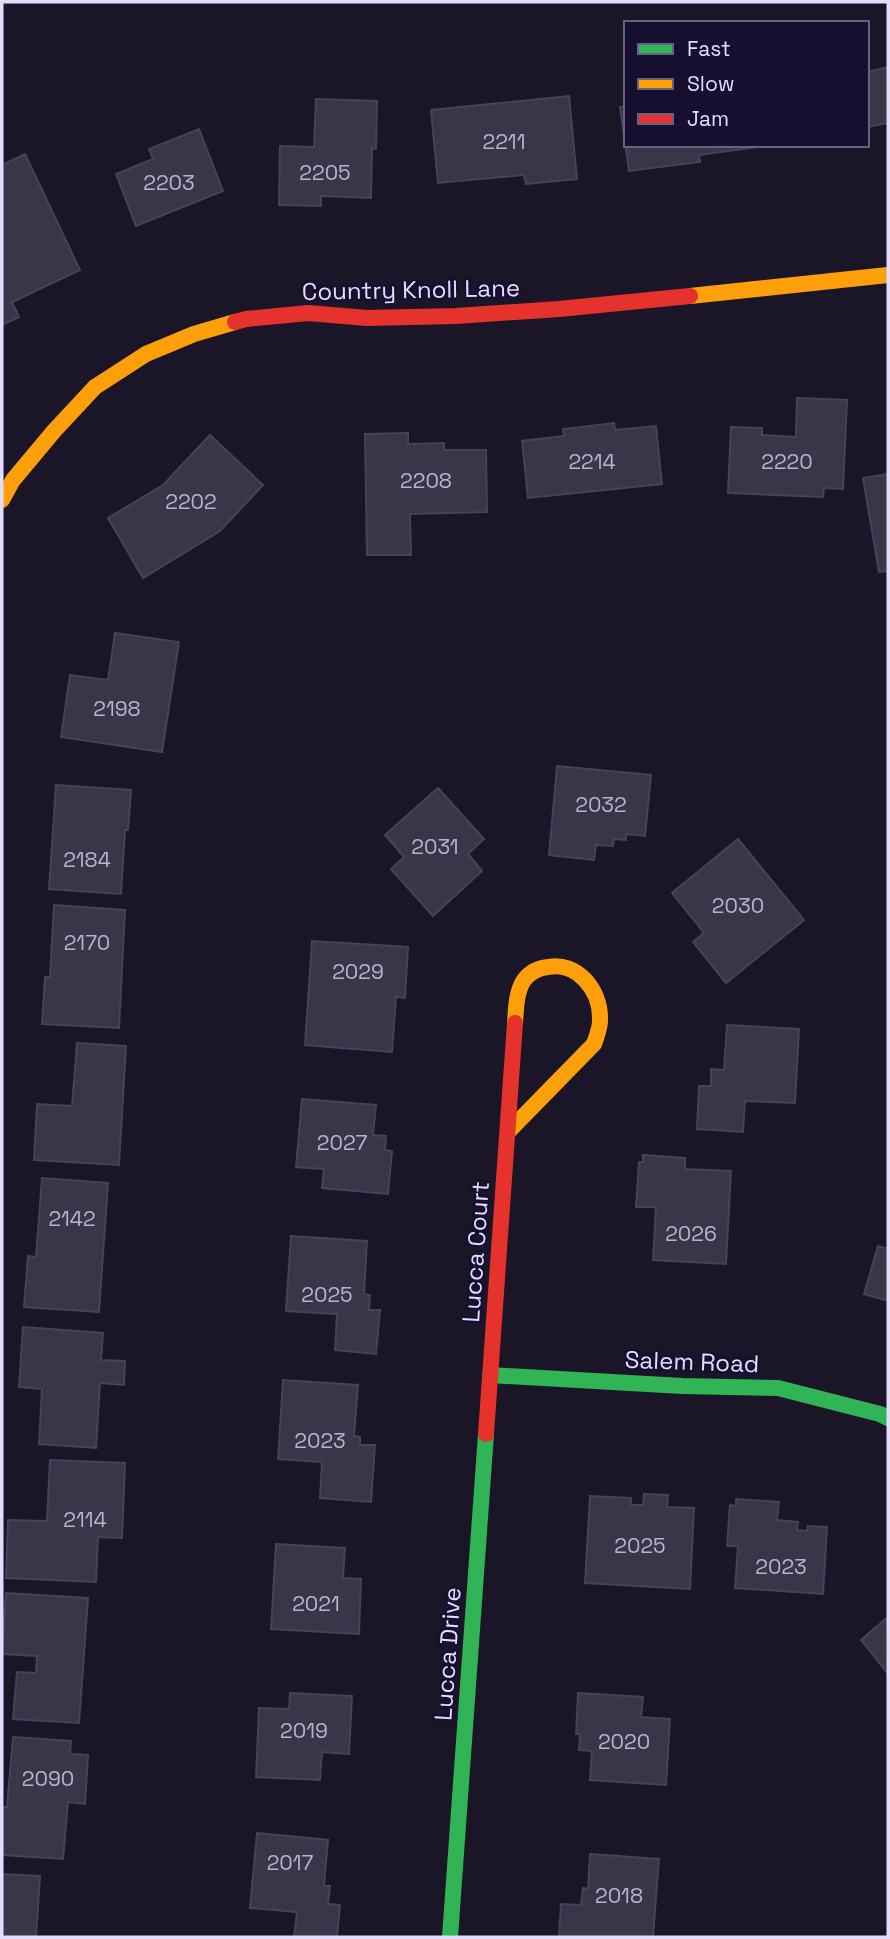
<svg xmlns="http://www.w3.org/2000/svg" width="890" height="1939" font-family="'Space Grotesk',sans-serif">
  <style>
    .building { fill: #3a3549; stroke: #47415b; stroke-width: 2 }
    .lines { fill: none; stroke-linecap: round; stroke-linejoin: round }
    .fast { stroke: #30b455; stroke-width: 16 }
    .slow { stroke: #ff9f0a; stroke-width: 16 }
    .jam { stroke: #e5322d; stroke-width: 16 }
    .labels { text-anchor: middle; stroke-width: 5; stroke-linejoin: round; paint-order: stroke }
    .number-label { font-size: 21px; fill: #b8b3d2 }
    .street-label { font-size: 24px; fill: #e2ddff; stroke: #160f2f }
  </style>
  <rect width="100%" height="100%" fill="#1a1628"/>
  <g class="building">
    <path d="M888,67v56l-21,4v-55z"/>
    <path d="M569,96l8,83 -51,5 -2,-9 -86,8 -7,-73z"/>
    <path d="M316,99l61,2 -1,48 -4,-1 -1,50 -50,-2v10l-42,-1 1,-59 34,1z"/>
    <path d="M620,107h6v38h131l1,2 -59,8 1,7 -71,9z"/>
    <path d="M199,129l24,62 -87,35 -20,-52 37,-15 -4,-10z"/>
    <path d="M25,154l55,116 -68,32 7,15 -17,8v-160z"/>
    <path d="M797,398l50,2 -4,89 -19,-1 -1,9 -95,-4 3,-66 31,1v7l34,2z"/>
    <path d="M614,423l1,7 41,-4 6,58 -134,14 -6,-57 42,-5 -1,-7z"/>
    <path d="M408,433v11l36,-1v7h42l1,62 -77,2 1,41h-44l-2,-121z"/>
    <path d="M210,435l53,50 -43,46 -77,47 -35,-60 55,-33z"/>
    <path d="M888,474v97l-9,1 -16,-94z"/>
    <path d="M115,633l64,9 -17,110 -101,-15 9,-62 38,5z"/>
    <path d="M557,766l94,9 -6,61 -19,-2v6l-12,-1 -1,7 -17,-1 -2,15 -45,-5z"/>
    <path d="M56,785l75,5 -3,40h-3l-4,64 -72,-5z"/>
    <path d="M438,788l46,51 -16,15 14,17 -49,45 -42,-47 13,-12 -19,-22z"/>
    <path d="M738,839l66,81 -78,63 -33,-41 11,-9 -32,-40z"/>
    <path d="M54,905l71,5 -6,118 -77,-4 3,-47h5z"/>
    <path d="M312,941l96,6 -3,51 -9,-1 -4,55 -87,-7z"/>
    <path d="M727,1025l72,4 -4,74 -50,-2 -2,31 -46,-3 2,-43h12v-17l13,1z"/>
    <path d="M77,1043l49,3 -7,119 -85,-5 3,-56 35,2z"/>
    <path d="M302,1099l74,6 -3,30 13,1 -1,14 7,1 -4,43 -66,-6 2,-19 -28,-2z"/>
    <path d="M643,1155l42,3v11l46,2 -5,93 -73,-4 3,-53h-20l3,-45h4z"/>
    <path d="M42,1178l66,5 -9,129 -75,-5 4,-51 8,1z"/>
    <path d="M291,1236l76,5 -3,53 6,1 -1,15h11l-4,44 -41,-4 2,-36 -51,-3z"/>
    <path d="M878,1246l10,3v52l-24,-7z"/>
    <path d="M23,1327l80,6 -2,27 24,1 -1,24 -24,-2 -4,65 -57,-4 3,-55 -23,-2z"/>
    <path d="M283,1380l75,5 -4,51 6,1v8h15l-4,57 -51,-4 2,-36 -44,-3z"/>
    <path d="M50,1460l75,3 -3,75 -24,-1 -2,45 -90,-4 2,-58 39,1z"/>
    <path d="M644,1494l24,1 -1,12 27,1 -4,81 -105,-6 5,-87 41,2v7h12z"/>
    <path d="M736,1499l43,3 -2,18 21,2 -1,8 10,1 1,-5 19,1 -4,67 -88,-6 3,-42h-11l3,-41 6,1z"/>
    <path d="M276,1544l69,4 -2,30 18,1 -2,55 -88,-5z"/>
    <path d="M6,1593l82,5 -9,125 -66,-4 4,-47 19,1 1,-17 -35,-2z"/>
    <path d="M888,1617v57l-27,-34z"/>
    <path d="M290,1693l62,3 -3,58 -27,-2 -2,28 -64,-3 3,-69 30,1z"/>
    <path d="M578,1693l65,4 -2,20 29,2 -4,66 -76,-5 2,-29 -13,-1 1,-16h-4z"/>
    <path d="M13,1737l58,4 -1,13 18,1 -3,49 -17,-2 -5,57 -61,-4v-48h5z"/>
    <path d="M257,1833l71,7 -4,46h6l-2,18 12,1 -3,32h-43l3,-25 -47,-4z"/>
    <path d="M590,1854l69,5 -6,78h-94l2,-33 20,1 2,-17 5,1z"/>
    <path d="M2,1874l38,2 -4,61h-34z"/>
  </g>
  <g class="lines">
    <g class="fast">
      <path d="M490,1375l192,11 96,2 102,26 8,4"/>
      <path d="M450,1937l36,-503"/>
    </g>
    <g class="slow">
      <path d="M690,296l198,-21"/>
      <path d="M2,500l11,-20 41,-49 41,-44 51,-33 48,-20 41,-12"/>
      <path d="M508,1132l86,-88c3,-9 7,-17 6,-27 0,-27 -23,-56 -52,-50 -9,1 -18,5 -24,13 -8,12 -8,29 -9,43"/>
    </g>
    <g class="jam">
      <path d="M235,322l11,-3 62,-6 59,5 89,-2 103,-7 131,-13"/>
      <path d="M486,1434l29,-411"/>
    </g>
  </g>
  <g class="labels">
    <g class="number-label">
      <text x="504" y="149">2211</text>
      <text x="325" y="180">2205</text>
      <text x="169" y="190">2203</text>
      <text x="592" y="469">2214</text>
      <text x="787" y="469">2220</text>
      <text x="426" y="488">2208</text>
      <text x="191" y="509">2202</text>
      <text x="117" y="716">2198</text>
      <text x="601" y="812">2032</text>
      <text x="435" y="854">2031</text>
      <text x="87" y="867">2184</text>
      <text x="738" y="913">2030</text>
      <text x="87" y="950">2170</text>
      <text x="358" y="979">2029</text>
      <text x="342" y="1150">2027</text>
      <text x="72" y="1226">2142</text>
      <text x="691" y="1241">2026</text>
      <text x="327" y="1302">2025</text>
      <text x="320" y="1448">2023</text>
      <text x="85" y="1527">2114</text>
      <text x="640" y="1553">2025</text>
      <text x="781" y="1574">2023</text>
      <text x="316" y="1611">2021</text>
      <text x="304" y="1738">2019</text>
      <text x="624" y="1749">2020</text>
      <text x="48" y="1786">2090</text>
      <text x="290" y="1870">2017</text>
      <text x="619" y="1903">2018</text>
    </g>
    <g class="street-label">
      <text transform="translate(411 290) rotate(-1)" y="8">Country Knoll Lane</text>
      <text transform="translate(476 1252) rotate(-86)" y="8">Lucca Court</text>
      <text transform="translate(692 1362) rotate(2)" y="8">Salem Road</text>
      <text transform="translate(448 1654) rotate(-86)" y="8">Lucca Drive</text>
    </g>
  </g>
  <rect width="890" height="1939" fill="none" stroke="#e2ddff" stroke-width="7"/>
  <rect x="624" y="21" width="245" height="126" fill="#160f2f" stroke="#686182" stroke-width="2"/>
  <rect x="638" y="44" width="35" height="10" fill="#30b455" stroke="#686182" stroke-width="2"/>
  <text x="687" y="56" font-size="21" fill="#e2ddff">Fast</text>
  <rect x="638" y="79" width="35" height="10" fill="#ff9f0a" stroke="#686182" stroke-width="2"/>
  <text x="687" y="91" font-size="21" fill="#e2ddff">Slow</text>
  <rect x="638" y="114" width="35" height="10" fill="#e5322d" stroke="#686182" stroke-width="2"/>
  <text x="687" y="126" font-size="21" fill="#e2ddff">Jam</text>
</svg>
